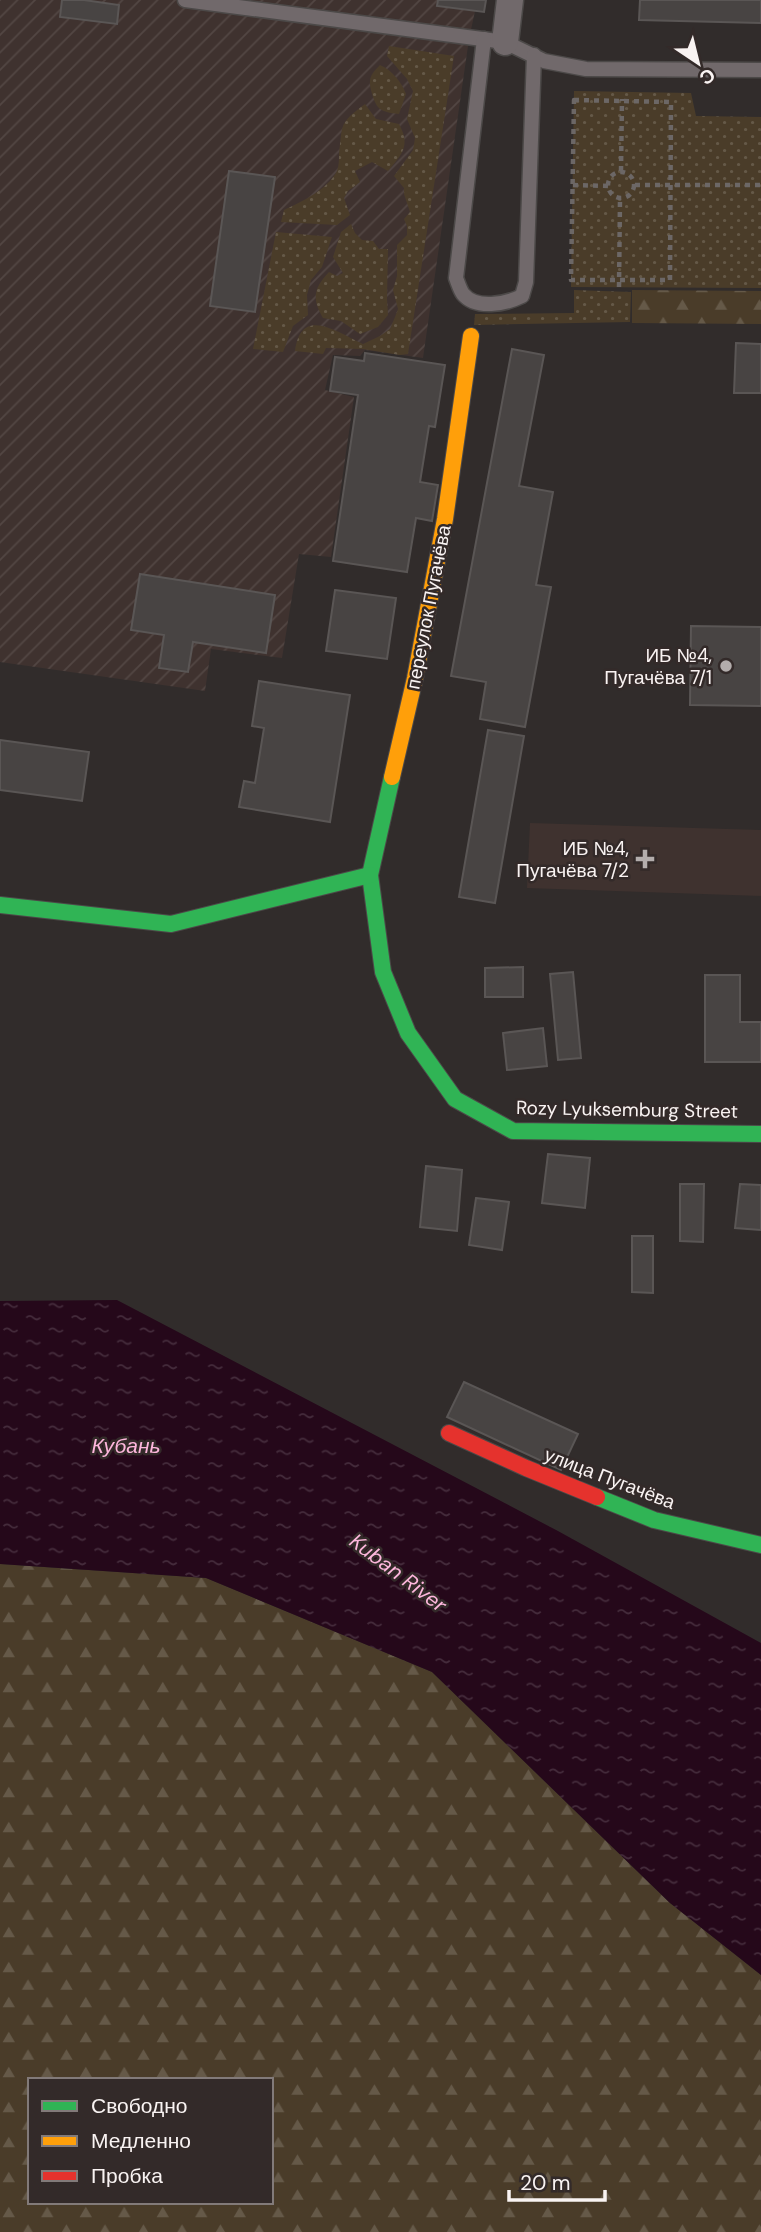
<svg xmlns="http://www.w3.org/2000/svg" width="761" height="2232" font-family="'DM Sans',sans-serif">
  <style>
    .built { fill: #3f322f }
    .industrial { fill: url(#industrial-furrows) }
    .grass { fill: url(#grass-dots) }
    .forest { fill: url(#forest-firs); fill-rule: evenodd }
    .water { fill: url(#water-ripples) }
    .building { fill: #484443; stroke: #5a5655; stroke-width: 2 }
    .lines { fill: none; stroke-linecap: round; stroke-linejoin: round }
    .lane-casing { stroke: #4c4948; stroke-width: 17 }
    .street-casing { stroke: #4c4948; stroke-width: 29 }
    .fast-casing { stroke: #4c4948; stroke-width: 18 }
    .slow-casing { stroke: #4c4948; stroke-width: 18 }
    .jam-casing { stroke: #4c4948; stroke-width: 18 }
    .path { stroke: #6c6766; stroke-width: 4.5; stroke-dasharray: 5 5; stroke-linecap: butt }
    .lane { stroke: #71696b; stroke-width: 14 }
    .street { stroke: #71696b; stroke-width: 26 }
    .fast { stroke: #30b455; stroke-width: 16 }
    .slow { stroke: #ff9f0a; stroke-width: 16 }
    .jam { stroke: #e5322d; stroke-width: 16 }
    .poi-dot { fill: #b3adac; stroke: #332a29; stroke-width: 2.5 }
    .labels { text-anchor: middle; stroke-width: 5; stroke-linejoin: round; paint-order: stroke }
    .street-label { font-size: 19px; fill: #f9f3f2; stroke: #332a29 }
    .poi-label { font-size: 19px; fill: #f9f3f2; stroke: #332a29; text-anchor: end }
    .water-label { font-size: 21px; font-style: italic; fill: #fdb6dc; stroke: #332a29 }
  </style>
  <defs>
    <pattern id="industrial-furrows" width="10" height="10" patternUnits="userSpaceOnUse" patternTransform="scale(1.75)"><rect width="10" height="10" fill="#3f322f"/><path d="M-1 1l2-2M0 10L10 0M9 11l2-2" fill="none" stroke="#524643"/></pattern>
    <pattern id="grass-dots" width="8" height="8" patternUnits="userSpaceOnUse" patternTransform="scale(1.75)"><rect width="8" height="8" fill="#4a3c29"/><path d="M2 2h.1M6 6h.1" fill="none" stroke="#655948" stroke-width="1.8" stroke-linecap="round"/></pattern>
    <pattern id="forest-firs" width="22" height="20" patternUnits="userSpaceOnUse" patternTransform="scale(1.75)"><rect width="22" height="20" fill="#4a3c29"/><path d="M5 1l3.5 6h-7zM16 11l3.5 6h-7z" fill="#655948"/></pattern>
    <pattern id="water-ripples" width="26" height="14" patternUnits="userSpaceOnUse" patternTransform="scale(1.75)"><rect width="26" height="14" fill="#25081a"/><path d="M2 4q2-2 4 0t4 0M15 11q2-2 4 0t4 0" fill="none" stroke="#452c3c"/></pattern>
  </defs>
  <rect width="100%" height="100%" fill="#312c2b"/>
  <path class="built" d="M530,823l231,7v66l-234,-8z"/>
  <path class="industrial" d="M0,0h486l-2,12 -9,-1 -6,28 -46,319 -58,-8 -5,6 -27,-1 -8,35 29,7 -23,160 -32,-3 -17,104 -71,-9 -6,42 -205,-29z"/>
  <g class="grass">
    <path d="M389,46l65,10 -46,298 -8,1 -37,-6 -37,-1 -3,6 -28,-3c6,-46 42,-19 68,-7l17,-8 10,-7 5,-12 3,-8 -5,-19 4,-14v-31l10,-10v-9l-3,-7 6,-7 -6,-18v-6l-10,-12 19,-26 2,-12 -8,-19 6,-28 -6,-12 -20,-23z"/>
    <path d="M380,65c12,5 22,18 26,29l-7,20c-20,-2 -23,-5 -28,-24 -3,-12 0,-16 9,-25z"/>
    <path d="M574,91l117,2 5,23 65,1v171l-190,-1z"/>
    <path d="M365,104l11,15 23,5c12,22 3,30 -11,47l-16,-9 -17,9 5,11 -12,9 -4,7 6,17 -13,10 -56,-3 3,-12c19,-9 43,-20 53,-39 2,-6 2,-11 2,-17 4,-30 -1,-30 26,-50z"/>
    <path d="M351,224l4,9 7,7 11,1 6,8h9l-1,50 1,16 -10,12 -18,7 -19,-13 -18,-3c-11,-19 -10,-29 6,-46l8,4 6,-3 -10,-16 8,-25z"/>
    <path d="M276,232l56,5 -10,30 -11,13 -4,15 1,20 -15,11 -10,26 -30,-3z"/>
    <path d="M574,290l57,2 -1,30 -156,3 1,-11 99,-1z"/>
  </g>
  <g class="forest">
    <path d="M632,290l129,1v33l-129,-1z"/>
    <path d="M0,1564l206,14 226,94 238,231 91,72v257h-761zM30,2080h241v122h-241z"/>
  </g>
  <path class="water" d="M117,1300l441,231 203,112v332l-91,-72 -238,-231 -226,-94 -206,-14v-263z"/>
  <g class="building">
    <path d="M62,0h22l35,5 -2,19 -57,-7z"/>
    <path d="M438,0h48l-2,12 -47,-6z"/>
    <path d="M640,0h121v23l-122,-3z"/>
    <path d="M229,171l46,6 -20,135 -45,-6z"/>
    <path d="M736,343l25,1v49h-27z"/>
    <path d="M512,349l32,6 -25,131 34,6 -17,93 15,2 -26,140 -45,-8 6,-37 -35,-6z"/>
    <path d="M365,353l80,12 -10,62 -6,-1 -9,56 18,3 -6,36 -16,-3 -9,54 -74,-11 25,-166 -28,-4 5,-34 29,4z"/>
    <path d="M140,574l135,21 -9,58 -73,-11 -5,30 -29,-4 5,-33 -33,-5z"/>
    <path d="M335,590l61,8 -9,61 -61,-8z"/>
    <path d="M691,626l70,1v79l-71,-1z"/>
    <path d="M259,681l91,14 -20,127 -91,-15 5,-26 11,2 9,-55 -12,-2z"/>
    <path d="M488,730l36,6 -29,167 -36,-6z"/>
    <path d="M0,740l89,12 -7,49 -82,-11z"/>
    <path d="M523,967v30h-38v-29z"/>
    <path d="M573,972l8,86 -23,2 -8,-86z"/>
    <path d="M705,975h35v47h21v40h-56z"/>
    <path d="M543,1028l4,38 -40,4 -4,-37z"/>
    <path d="M548,1154l42,4 -5,50 -43,-5z"/>
    <path d="M426,1166l36,4 -5,61 -37,-4z"/>
    <path d="M680,1184h24l-1,58 -23,-1z"/>
    <path d="M740,1184l21,1v45l-26,-2z"/>
    <path d="M476,1198l33,4 -7,48 -33,-5z"/>
    <path d="M632,1236h21v57l-21,-1z"/>
    <path d="M464,1382l114,52 -17,36 -114,-53z"/>
  </g>
  <g class="lines">
    <g class="lane-casing">
      <g id="lane">
        <path d="M185,0l320,42 39,19 42,8 175,1"/>
        <path d="M484,39l-28,239c2,5 4,12 7,16 13,16 43,10 59,2l4,-14 8,-227"/>
      </g>
    </g>
    <g class="street-casing">
      <path id="street" d="M505,42l5,-42"/>
    </g>
    <g class="fast-casing">
      <g id="fast">
        <path d="M392,777l-22,98 13,97 25,61 47,66 58,32 248,3"/>
        <path d="M0,905l171,19 199,-49"/>
        <path d="M597,1497l57,23 107,25"/>
      </g>
    </g>
    <g class="slow-casing">
      <path id="slow" d="M392,777l23,-99 30,-159 26,-183"/>
    </g>
    <g class="jam-casing">
      <path id="jam" d="M449,1433l77,35 71,29"/>
    </g>
    <g class="path">
      <path d="M574,100l97,2 -1,178h-99z"/>
      <path d="M621,171l1,-72"/>
      <circle cx="621" cy="185" r="13"/>
      <path d="M573,185l35,1"/>
      <path d="M635,185h126"/>
      <path d="M619,287l1,-88"/>
    </g>
    <use href="#lane" class="lane"/>
    <use href="#street" class="street"/>
    <use href="#fast" class="fast"/>
    <use href="#slow" class="slow"/>
    <use href="#jam" class="jam"/>
  </g>
  <g class="poi-dot">
    <circle cx="726" cy="666" r="7"/>
    <path d="M641.5 848.5h7v7h7v7h-7v7h-7v-7h-7v-7h7z"/>
  </g>
  <g class="labels">
    <g class="street-label">
      <text transform="translate(428 607) rotate(-79)" y="7">переулок Пугачёва</text>
      <text transform="translate(627 1109) rotate(1)" y="7">Rozy Lyuksemburg Street</text>
      <text transform="translate(610 1478) rotate(21)" y="7">улица Пугачёва</text>
    </g>
    <g class="poi-label">
      <text x="712" y="662">ИБ №4,<tspan x="712" dy="22">Пугачёва 7/1</tspan></text>
      <text x="629" y="855">ИБ №4,<tspan x="629" dy="22">Пугачёва 7/2</tspan></text>
    </g>
    <g class="water-label">
      <text x="126" y="1453">Кубань</text>
      <text transform="translate(398 1573) rotate(37)" y="7">Kuban River</text>
    </g>
  </g>
  <rect x="28" y="2078" width="245" height="126" fill="#332a29" stroke="#827a79" stroke-width="2"/>
  <rect x="42" y="2101" width="35" height="10" fill="#30b455" stroke="#827a79" stroke-width="2"/>
  <text x="91" y="2113" font-size="21" fill="#f9f3f2">Свободно</text>
  <rect x="42" y="2136" width="35" height="10" fill="#ff9f0a" stroke="#827a79" stroke-width="2"/>
  <text x="91" y="2148" font-size="21" fill="#f9f3f2">Медленно</text>
  <rect x="42" y="2171" width="35" height="10" fill="#e5322d" stroke="#827a79" stroke-width="2"/>
  <text x="91" y="2183" font-size="21" fill="#f9f3f2">Пробка</text>
  <g transform="translate(698 63) rotate(145)" stroke="#332a29" stroke-width="5" paint-order="stroke">
  <path d="M0-5L12 26L0 18L-12 26Z" fill="#f9f3f2"/>
  <text y="-10" font-size="19" font-weight="bold" text-anchor="middle" fill="#f9f3f2">С</text>
  </g>
  <path d="M509 2190v10h96v-10" fill="none" stroke="#f9f3f2" stroke-width="3.5"/>
  <text x="520" y="2190" font-size="21" fill="#f9f3f2" stroke="#332a29" stroke-width="5" paint-order="stroke">20 m</text>
</svg>
